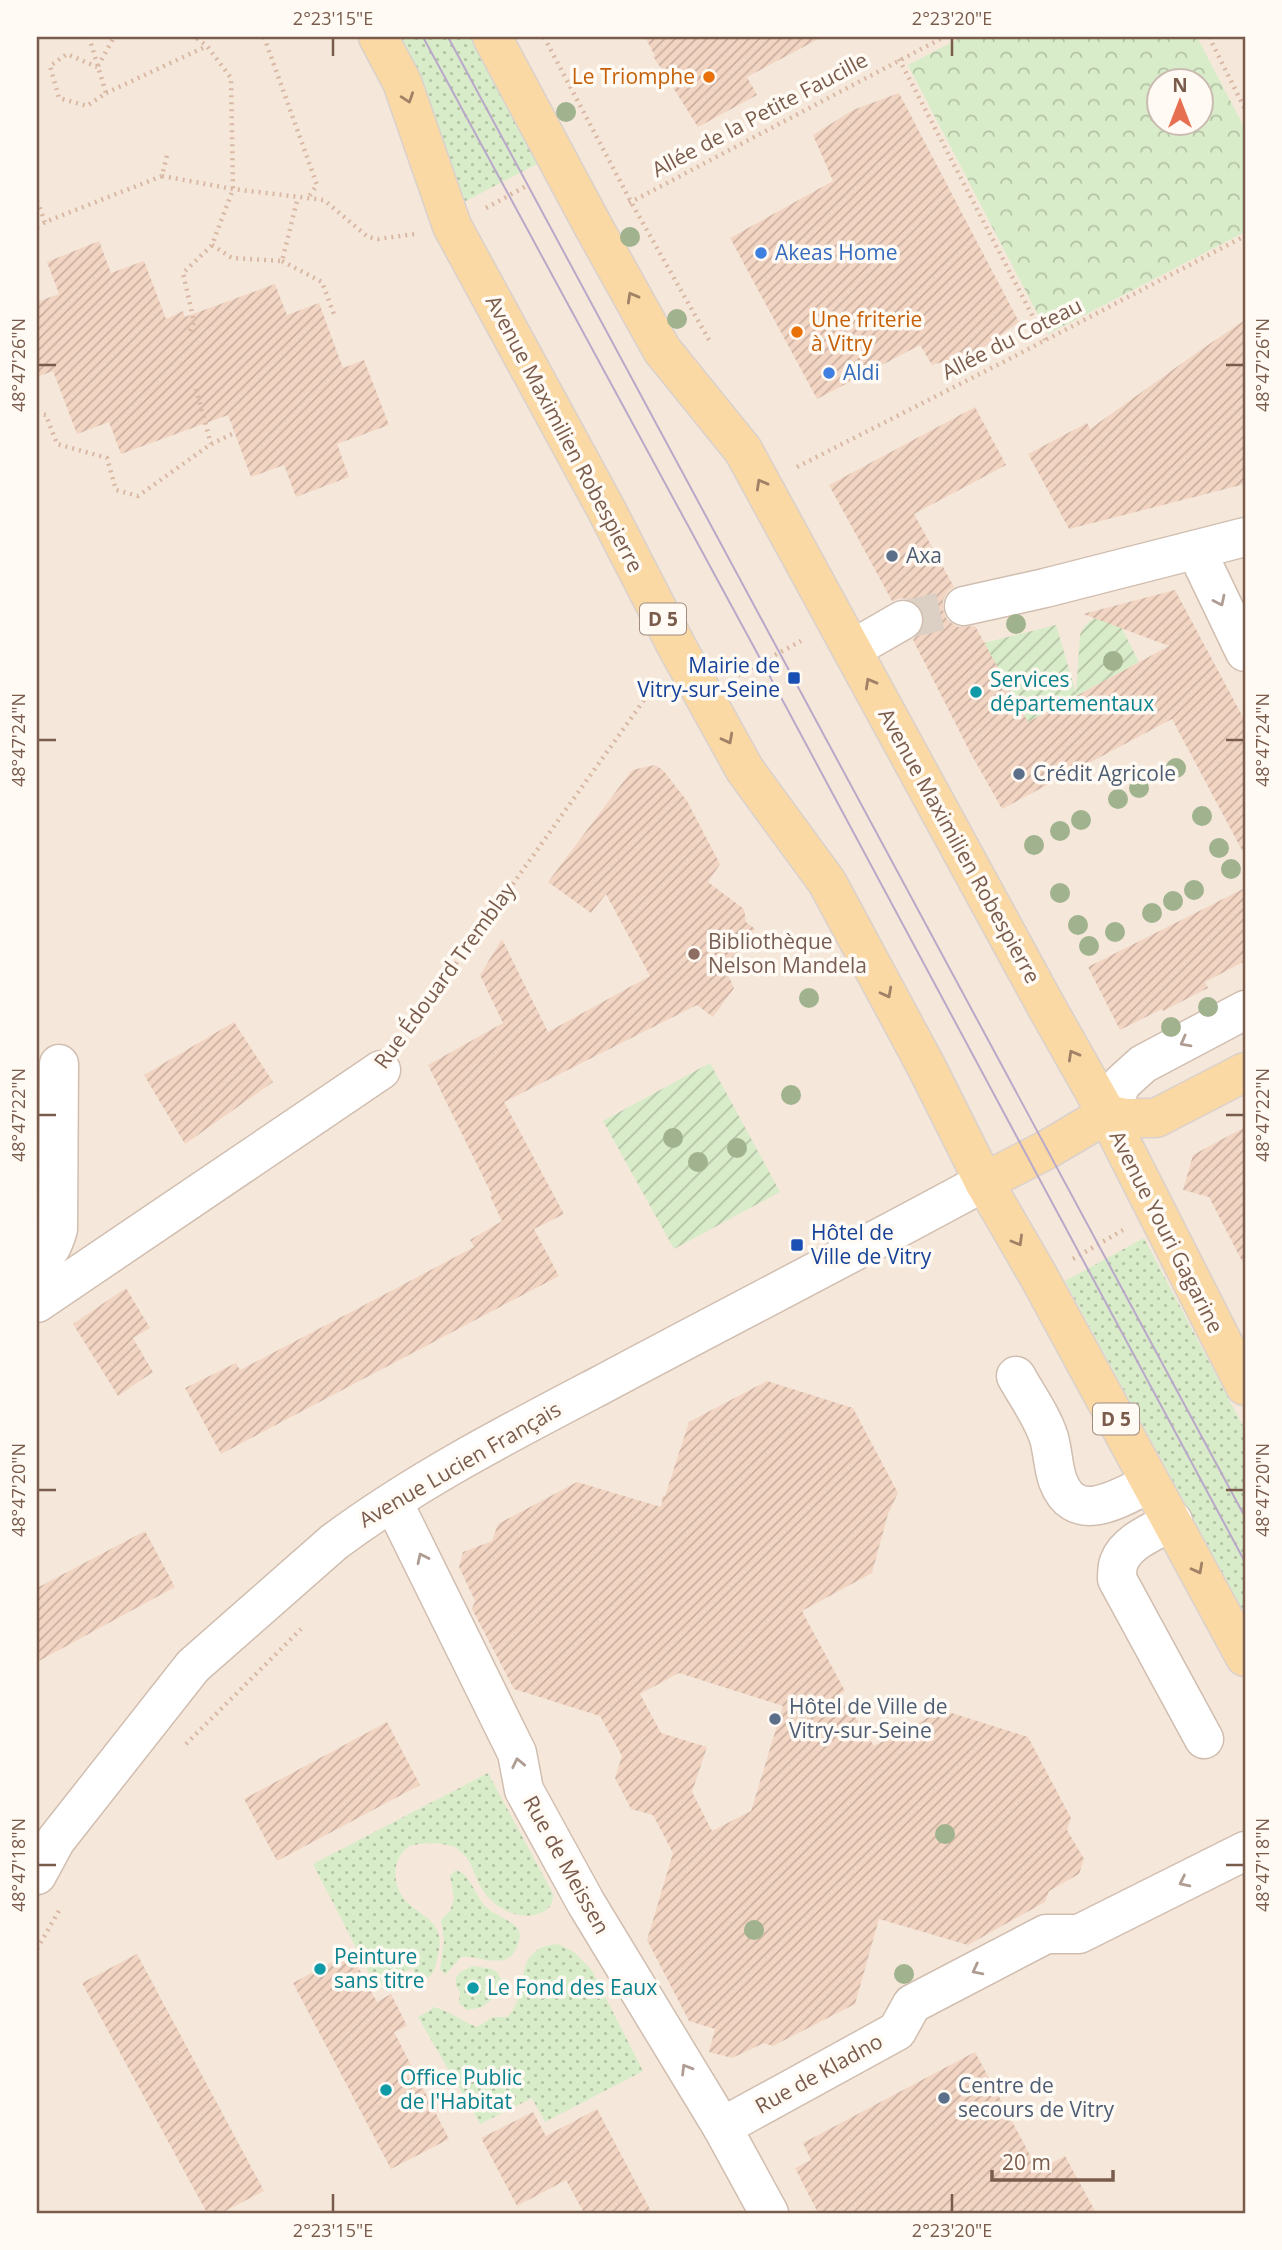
<svg xmlns="http://www.w3.org/2000/svg" width="1282" height="2250" font-family="'Open Sans',sans-serif">
  <style>
    .residential { fill: #f5e8da; fill-rule: evenodd }
    .grass { fill: url(#grass-dots) }
    .park { fill: url(#park-crowns); fill-rule: evenodd }
    .garden { fill: url(#garden-furrows) }
    .building { fill: url(#building-hatch); fill-rule: evenodd }
    .lines { fill: none; stroke-linecap: round; stroke-linejoin: round }
    .minor-tunnel { stroke: #dcd0c4; stroke-width: 38; stroke-dasharray: 38 19; stroke-linecap: butt }
    .minor-casing { stroke: #d1beb0; stroke-width: 41 }
    .major-casing { stroke: #dad1cd; stroke-width: 41 }
    .path { stroke: #d9b8a5; stroke-width: 4.5; stroke-dasharray: 2 5; stroke-linecap: butt }
    .minor { stroke: #fff; stroke-width: 38 }
    .major { stroke: #fbd9a5; stroke-width: 38 }
    .tram { stroke: #b9a8c9; stroke-width: 2 }
    .tree { fill: #a0b28e }
    .oneway { stroke: #a18267 }
    .oneway2 { stroke: #af9d94 }
    .ticks { fill: none; stroke: #7a5c4d; stroke-width: 2.5 }
    .food-dot { fill: #e8710a; stroke: #fffaf3; stroke-width: 2.5 }
    .shop-dot { fill: #3f7fe0; stroke: #fffaf3; stroke-width: 2.5 }
    .service-dot { fill: #5c6f8a; stroke: #fffaf3; stroke-width: 2.5 }
    .transit-dot { fill: #1a4fb4; stroke: #fffaf3; stroke-width: 2.5 }
    .culture-dot { fill: #0f9aa8; stroke: #fffaf3; stroke-width: 2.5 }
    .education-dot { fill: #8d6e63; stroke: #fffaf3; stroke-width: 2.5 }
    .labels { text-anchor: middle; stroke-width: 7; stroke-linejoin: round; paint-order: stroke }
    .shield { fill: #fffaf3; stroke: #a28b7f; stroke-width: 2 }
    .shield-label { font-size: 19px; font-weight: bold; fill: #7a5c4d }
    .food-label { font-size: 21px; fill: #c56008; stroke: #fffaf3; text-anchor: end }
    .street-label { font-size: 21px; fill: #7a5c4d; stroke: #fffaf3 }
    .shop-label { font-size: 21px; fill: #366cbe; stroke: #fffaf3; text-anchor: start }
    .service-label { font-size: 21px; fill: #4e5e75; stroke: #fffaf3; text-anchor: start }
    .transit-label { font-size: 21px; fill: #164399; stroke: #fffaf3; text-anchor: end }
    .culture-label { font-size: 21px; fill: #0d838f; stroke: #fffaf3; text-anchor: start }
    .education-label { font-size: 21px; fill: #785e54; stroke: #fffaf3; text-anchor: start }
    .neatline { fill: none; stroke: #7a5c4d; stroke-width: 2.5 }
    .ticks-label { font-size: 18px; text-anchor: middle; fill: #7a5c4d }
  </style>
  <defs>
    <pattern id="grass-dots" width="8" height="8" patternUnits="userSpaceOnUse" patternTransform="scale(1.75)"><rect width="8" height="8" fill="#d8ecc9"/><path d="M2 2h.1M6 6h.1" fill="none" stroke="#b4c2a5" stroke-width="1.8" stroke-linecap="round"/></pattern>
    <pattern id="park-crowns" width="20" height="18" patternUnits="userSpaceOnUse" patternTransform="scale(1.75)"><rect width="20" height="18" fill="#d8ecc9"/><path d="M2 6a3 3 0 1 1 6 0M12 15a3 3 0 1 1 6 0" fill="none" stroke="#b4c2a5"/></pattern>
    <pattern id="garden-furrows" width="10" height="10" patternUnits="userSpaceOnUse" patternTransform="scale(1.75)"><rect width="10" height="10" fill="#d8ecc9"/><path d="M-1 1l2-2M0 10L10 0M9 11l2-2" fill="none" stroke="#b4c2a5"/></pattern>
    <pattern id="building-hatch" width="6" height="6" patternUnits="userSpaceOnUse" patternTransform="scale(1.75)"><rect width="6" height="6" fill="#f3d5c3"/><path d="M-1 1l2-2M0 6l6-6M5 7l2-2" fill="none" stroke="#cab0a1"/></pattern>
  </defs>
  <rect width="100%" height="100%" fill="#fdf6ec"/>
  <path class="residential" d="M37,37h1208v2176h-1208zM1160,80h42v42h-42z"/>
  <g class="grass">
    <path d="M400,37h72l69,125 -81,42 -40,-130z"/>
    <path d="M1144,1238l101,192v184l-180,-333z"/>
    <path d="M488,1773l65,121c0,8 -3,15 -10,18 -23,11 -49,-4 -61,-23 -10,-16 -8,-29 -26,-41 -11,-6 -36,-6 -48,-1 -18,14 -16,42 1,57 10,9 22,14 28,26 5,11 2,22 -1,33 -2,11 -6,15 -17,16l-7,-11 -36,18 -63,-122z"/>
    <path d="M456,1870c15,4 19,27 30,37 9,9 24,12 31,21 4,5 3,11 1,16 -9,29 -38,11 -57,13l-16,18 -5,-6 4,-28 -3,-21 9,-9 4,-13 -4,-22z"/>
    <path d="M558,1944l16,8 17,17 52,102 -98,51 -13,-24 -52,26 -62,-107 14,-8v-2c18,3 29,14 45,20l16,-10h14c26,-23 1,-69 51,-73z"/>
    <path d="M473,1966l19,3 5,3 5,9v6l-5,8 -15,12 -15,3 -8,-7 1,-12 -4,-5v-8l4,-6z"/>
  </g>
  <path class="park" d="M962,37h235l48,92v103l-197,102 -140,-269zM1160,80h42v42h-42z"/>
  <g class="garden">
    <path d="M1100,616l16,1 23,45 -111,60 -44,-79 72,-18 20,68 4,-58c4,-11 9,-14 20,-19z"/>
    <path d="M710,1063l70,129 -106,57 -71,-128z"/>
  </g>
  <g class="building">
    <path d="M645,37h177l-75,40 10,18 -59,32 -45,-71h2z"/>
    <path d="M899,93l120,229 -40,29 -47,14 -12,-20 -103,54 -87,-161 103,-57 -20,-46 40,-25z"/>
    <path d="M99,241l12,32 33,-12 22,58 17,-8 2,6 90,-33 12,31 32,-12 24,65 21,-8 25,65 -52,19 12,33 -53,20 -12,-32 -33,12 -23,-62 -107,39 -12,-32 -32,12 -24,-63 -16,6v-75l22,-8 -12,-32z"/>
    <path d="M1245,320v164l-176,45 -41,-75 59,-31 3,6 112,-80z"/>
    <path d="M975,407l31,58 -92,49 40,73 -5,3 -6,10v10l4,10 11,7 17,-1 53,96 141,-76 -86,-32 92,-24 70,131v135l-73,-137 -170,90 -31,-55 -58,-114 9,-10 3,-9 -3,-11 -9,-9 -11,-3 -10,3 -63,-116z"/>
    <path d="M655,765l8,5 24,31 33,63 -12,18 36,27 2,13 9,7 -30,39 9,20 -21,29 -16,-12 -193,97 60,112 -30,15 25,47 -338,178 -36,-66 51,-25 4,7 151,-79 83,-44 -4,-7 32,-19 -12,-25 2,-1 -64,-130 75,-42 -23,-48 22,-36 46,93 102,-56 -44,-82 -15,19 -43,-31 84,-112z"/>
    <path d="M1245,888v73l-40,21 3,6 -45,23 -1,-2 -42,21 -32,-63z"/>
    <path d="M234,1022l39,60 -88,62 -41,-69z"/>
    <path d="M1245,1127v140l-36,-70 -26,-7 10,-35z"/>
    <path d="M126,1288l24,40 -17,10 20,34 -35,24 -45,-72z"/>
    <path d="M767,1381l86,27 45,85 -10,21 -16,59 -70,38 43,80 -5,3 34,52 68,-36 86,27 43,81 -4,12 17,29 -5,15 -30,17 -4,11 -77,43 -89,-26 -24,85 -82,42 -9,-3 -32,15 -23,-6 6,-23 -26,-8 -42,-81 26,-87 -20,-38 -22,-6 -16,-31 7,-22 -22,-40 -86,-27 -42,-80 3,-8 -16,-34 4,-15 29,-11 6,-17 79,-42 84,25 2,-11h2l24,-74zM679,1673l104,33 -32,105 -39,20 -20,-39 15,-45 -46,-14 -21,-39z"/>
    <path d="M145,1531l30,56 -138,75v-74z"/>
    <path d="M387,1722l33,63 -143,76 -33,-62z"/>
    <path d="M350,1952l27,50 14,-8 16,32 -13,6 55,107 -58,30 -98,-186z"/>
    <path d="M137,1954l127,237 -43,22h-14l-125,-230z"/>
    <path d="M975,2052l63,118 27,-14 31,57h-278l-23,-45 16,-8 -8,-17z"/>
    <path d="M597,2109l55,104h-68l-18,-33 -49,26 -36,-68 52,-26 13,24z"/>
  </g>
  <g class="lines">
    <path class="minor-tunnel" d="M903,620l61,-14"/>
    <g class="minor-casing">
      <g id="minor">
        <path d="M1196,550l49,102"/>
        <path d="M964,606l81,-18 200,-51"/>
        <path d="M870,639l33,-19"/>
        <path d="M1107,1114l15,-31 21,-19 102,-54"/>
        <path d="M37,1263c12,-8 17,-20 21,-34l1,-165"/>
        <path d="M37,1303l344,-233"/>
        <path d="M1016,1376c11,20 26,40 33,62 4,14 4,30 9,43 17,46 62,17 92,2"/>
        <path d="M393,1502l124,251 7,37 62,113 136,224 47,86"/>
        <path d="M1173,1521c-18,10 -46,20 -54,41 -2,5 -2,11 -2,17l87,160"/>
        <path d="M37,1875l19,-35 137,-174 141,-124c82,-61 175,-109 265,-156 129,-69 258,-135 385,-204"/>
        <path d="M722,2127l175,-96 15,-27 134,-70h33l166,-83"/>
      </g>
    </g>
    <g class="major-casing">
      <g id="major">
        <path d="M378,37l24,45 50,144 154,283 71,138 68,123 82,112 99,184 58,116 55,95 206,380"/>
        <path d="M492,37l100,187 70,126 81,100 303,556 61,108 138,272"/>
        <path d="M984,1182l64,-33 59,-35 19,4h30l89,-46"/>
      </g>
    </g>
    <g class="path">
      <path d="M89,37l17,56 -19,13 -28,-8 -9,-32 17,-12 30,13"/>
      <path d="M264,37l53,148 -9,13"/>
      <path d="M544,37l87,165 78,138"/>
      <path d="M1209,37l36,72"/>
      <path d="M899,59l146,281"/>
      <path d="M98,66l16,-29"/>
      <path d="M106,93l101,-47"/>
      <path d="M162,176l71,13 91,11 44,37 10,2 37,-5"/>
      <path d="M37,201l8,21"/>
      <path d="M629,203l315,-166"/>
      <path d="M486,208l42,-23"/>
      <path d="M37,227l8,-5 117,-46 6,-25"/>
      <path d="M212,245l20,13 50,3 16,-64"/>
      <path d="M282,261l40,21 13,35"/>
      <path d="M190,331l4,-9 -11,-49 29,-28 21,-56 -2,-111 -24,-32 -12,-9"/>
      <path d="M196,389l15,55"/>
      <path d="M37,413l9,2 11,29 50,14 9,32 22,6 73,-52 21,-10"/>
      <path d="M797,467l216,-110 232,-121"/>
      <path d="M738,675l63,-34"/>
      <path d="M403,1038l251,-352"/>
      <path d="M1073,1259l50,-29"/>
      <path d="M186,1744l115,-115"/>
      <path d="M37,1949l23,-40"/>
    </g>
    <use href="#minor" class="minor"/>
    <use href="#major" class="major"/>
    <g class="tram">
      <path d="M423,37l339,625 483,900"/>
      <path d="M448,37l797,1480"/>
    </g>
  </g>
  <g class="tree">
    <circle cx="566" cy="112" r="10"/>
    <circle cx="630" cy="237" r="10"/>
    <circle cx="677" cy="319" r="10"/>
    <circle cx="1016" cy="624" r="10"/>
    <circle cx="1113" cy="661" r="10"/>
    <circle cx="1176" cy="768" r="10"/>
    <circle cx="1139" cy="788" r="10"/>
    <circle cx="1118" cy="799" r="10"/>
    <circle cx="1202" cy="816" r="10"/>
    <circle cx="1081" cy="820" r="10"/>
    <circle cx="1060" cy="831" r="10"/>
    <circle cx="1034" cy="845" r="10"/>
    <circle cx="1219" cy="848" r="10"/>
    <circle cx="1231" cy="869" r="10"/>
    <circle cx="1194" cy="890" r="10"/>
    <circle cx="1060" cy="893" r="10"/>
    <circle cx="1173" cy="901" r="10"/>
    <circle cx="1152" cy="913" r="10"/>
    <circle cx="1078" cy="925" r="10"/>
    <circle cx="1115" cy="932" r="10"/>
    <circle cx="1089" cy="946" r="10"/>
    <circle cx="809" cy="998" r="10"/>
    <circle cx="1208" cy="1007" r="10"/>
    <circle cx="1171" cy="1027" r="10"/>
    <circle cx="791" cy="1095" r="10"/>
    <circle cx="673" cy="1138" r="10"/>
    <circle cx="737" cy="1148" r="10"/>
    <circle cx="698" cy="1162" r="10"/>
    <circle cx="945" cy="1834" r="10"/>
    <circle cx="754" cy="1930" r="10"/>
    <circle cx="904" cy="1974" r="10"/>
  </g>
  <defs><path id="oneway-chevron" d="M-2-3.5L2.5 0L-2 3.5" fill="none" stroke-width="1.6" stroke-linecap="round" stroke-linejoin="round" transform="scale(1.75)"/></defs>
  <g class="oneway">
    <use href="#oneway-chevron" transform="translate(408 98) rotate(71)"/>
    <use href="#oneway-chevron" transform="translate(632 297) rotate(-119)"/>
    <use href="#oneway-chevron" transform="translate(761 484) rotate(-119)"/>
    <use href="#oneway-chevron" transform="translate(870 683) rotate(-119)"/>
    <use href="#oneway-chevron" transform="translate(728 739) rotate(62)"/>
    <use href="#oneway-chevron" transform="translate(887 993) rotate(62)"/>
    <use href="#oneway-chevron" transform="translate(1073 1055) rotate(-119)"/>
    <use href="#oneway-chevron" transform="translate(1018 1241) rotate(60)"/>
    <use href="#oneway-chevron" transform="translate(1198 1569) rotate(62)"/>
  </g>
  <g class="oneway2">
    <use href="#oneway-chevron" transform="translate(1220 601) rotate(64)"/>
    <use href="#oneway-chevron" transform="translate(1185 1042) rotate(152)"/>
    <use href="#oneway-chevron" transform="translate(422 1558) rotate(-116)"/>
    <use href="#oneway-chevron" transform="translate(518 1763) rotate(-102)"/>
    <use href="#oneway-chevron" transform="translate(1184 1882) rotate(154)"/>
    <use href="#oneway-chevron" transform="translate(977 1970) rotate(153)"/>
    <use href="#oneway-chevron" transform="translate(686 2069) rotate(-121)"/>
  </g>
  <path class="ticks" d="M333,38v18M952,38v18M38,365h18M1226,365h18M38,740h18M1226,740h18M38,1115h18M1226,1115h18M38,1490h18M1226,1490h18M38,1865h18M1226,1865h18M333,2194v18M952,2194v18"/>
  <g class="food-dot">
    <circle cx="709" cy="77" r="7"/>
    <circle cx="797" cy="332" r="7"/>
  </g>
  <g class="shop-dot">
    <circle cx="761" cy="253" r="7"/>
    <circle cx="829" cy="373" r="7"/>
  </g>
  <g class="service-dot">
    <circle cx="892" cy="556" r="7"/>
    <circle cx="1019" cy="774" r="7"/>
    <circle cx="775" cy="1719" r="7"/>
    <circle cx="944" cy="2098" r="7"/>
  </g>
  <g class="transit-dot">
    <rect x="787" y="671" width="14" height="14" rx="3.5"/>
    <rect x="790" y="1238" width="14" height="14" rx="3.5"/>
  </g>
  <g class="culture-dot">
    <circle cx="976" cy="692" r="7"/>
    <circle cx="320" cy="1969" r="7"/>
    <circle cx="473" cy="1988" r="7"/>
    <circle cx="386" cy="2090" r="7"/>
  </g>
  <circle class="education-dot" cx="694" cy="954" r="7"/>
  <g class="labels">
    <g class="shield">
      <rect x="640" y="603.5" width="46" height="31" rx="5"/>
      <rect x="1093" y="1403.5" width="46" height="31" rx="5"/>
    </g>
    <g class="shield-label">
      <text x="663" y="626">D 5</text>
      <text x="1116" y="1426">D 5</text>
    </g>
    <g class="food-label">
      <text x="695" y="84">Le Triomphe</text>
      <text x="811" y="327" text-anchor="start">Une friterie<tspan x="811" dy="24">à Vitry</tspan></text>
    </g>
    <g class="street-label">
      <text transform="translate(760 115) rotate(-28)" y="7">Allée de la Petite Faucille</text>
      <text transform="translate(1012 339) rotate(-27)" y="7">Allée du Coteau</text>
      <text transform="translate(564 434) rotate(62)" y="7">Avenue Maximilien Robespierre</text>
      <text transform="translate(959 846) rotate(61)" y="7">Avenue Maximilien Robespierre</text>
      <text transform="translate(445 976) rotate(-54)" y="7">Rue Édouard Tremblay</text>
      <text transform="translate(1166 1232) rotate(63)" y="7">Avenue Youri Gagarine</text>
      <text transform="translate(460 1465) rotate(-30)" y="7">Avenue Lucien Français</text>
      <text transform="translate(566 1865) rotate(61)" y="7">Rue de Meissen</text>
      <text transform="translate(819 2074) rotate(-29)" y="7">Rue de Kladno</text>
    </g>
    <g class="shop-label">
      <text x="775" y="260">Akeas Home</text>
      <text x="843" y="380">Aldi</text>
    </g>
    <g class="service-label">
      <text x="906" y="563">Axa</text>
      <text x="1033" y="781">Crédit Agricole</text>
      <text x="789" y="1714">Hôtel de Ville de<tspan x="789" dy="24">Vitry-sur-Seine</tspan></text>
      <text x="958" y="2093">Centre de<tspan x="958" dy="24">secours de Vitry</tspan></text>
    </g>
    <g class="transit-label">
      <text x="780" y="673">Mairie de<tspan x="780" dy="24">Vitry-sur-Seine</tspan></text>
      <text x="811" y="1240" text-anchor="start">Hôtel de<tspan x="811" dy="24">Ville de Vitry</tspan></text>
    </g>
    <g class="culture-label">
      <text x="990" y="687">Services<tspan x="990" dy="24">départementaux</tspan></text>
      <text x="334" y="1964">Peinture<tspan x="334" dy="24">sans titre</tspan></text>
      <text x="487" y="1995">Le Fond des Eaux</text>
      <text x="400" y="2085">Office Public<tspan x="400" dy="24">de l'Habitat</tspan></text>
    </g>
    <g class="education-label">
      <text x="708" y="949">Bibliothèque<tspan x="708" dy="24">Nelson Mandela</tspan></text>
    </g>
  </g>
  <rect width="1282" height="2250" fill="none" stroke="#fffaf3" stroke-width="77"/>
  <g transform="translate(1180 102)"><circle r="33" fill="#fffaf3" stroke="#cabbb1" stroke-width="2"/>
  <path d="M0-5L12 26L0 18L-12 26Z" fill="#e76f51"/>
  <text y="-10" font-size="19" font-weight="bold" text-anchor="middle" fill="#7a5c4d">N</text>
  </g>
  <path d="M992 2170v10h121v-10" fill="none" stroke="#7a5c4d" stroke-width="3.5"/>
  <text x="1002" y="2170" font-size="21" fill="#7a5c4d" stroke="#fffaf3" stroke-width="5" paint-order="stroke">20 m</text>
  <rect x="38" y="38" width="1206" height="2174" class="neatline"/>
  <g class="ticks-label">
    <text x="333" y="25">2°23'15"E</text>
    <text x="952" y="25">2°23'20"E</text>
    <text transform="translate(19 365) rotate(-90)" y="6">48°47'26"N</text>
    <text transform="translate(1263 365) rotate(-90)" y="6">48°47'26"N</text>
    <text transform="translate(19 740) rotate(-90)" y="6">48°47'24"N</text>
    <text transform="translate(1263 740) rotate(-90)" y="6">48°47'24"N</text>
    <text transform="translate(19 1115) rotate(-90)" y="6">48°47'22"N</text>
    <text transform="translate(1263 1115) rotate(-90)" y="6">48°47'22"N</text>
    <text transform="translate(19 1490) rotate(-90)" y="6">48°47'20"N</text>
    <text transform="translate(1263 1490) rotate(-90)" y="6">48°47'20"N</text>
    <text transform="translate(19 1865) rotate(-90)" y="6">48°47'18"N</text>
    <text transform="translate(1263 1865) rotate(-90)" y="6">48°47'18"N</text>
    <text x="333" y="2237">2°23'15"E</text>
    <text x="952" y="2237">2°23'20"E</text>
  </g>
</svg>
